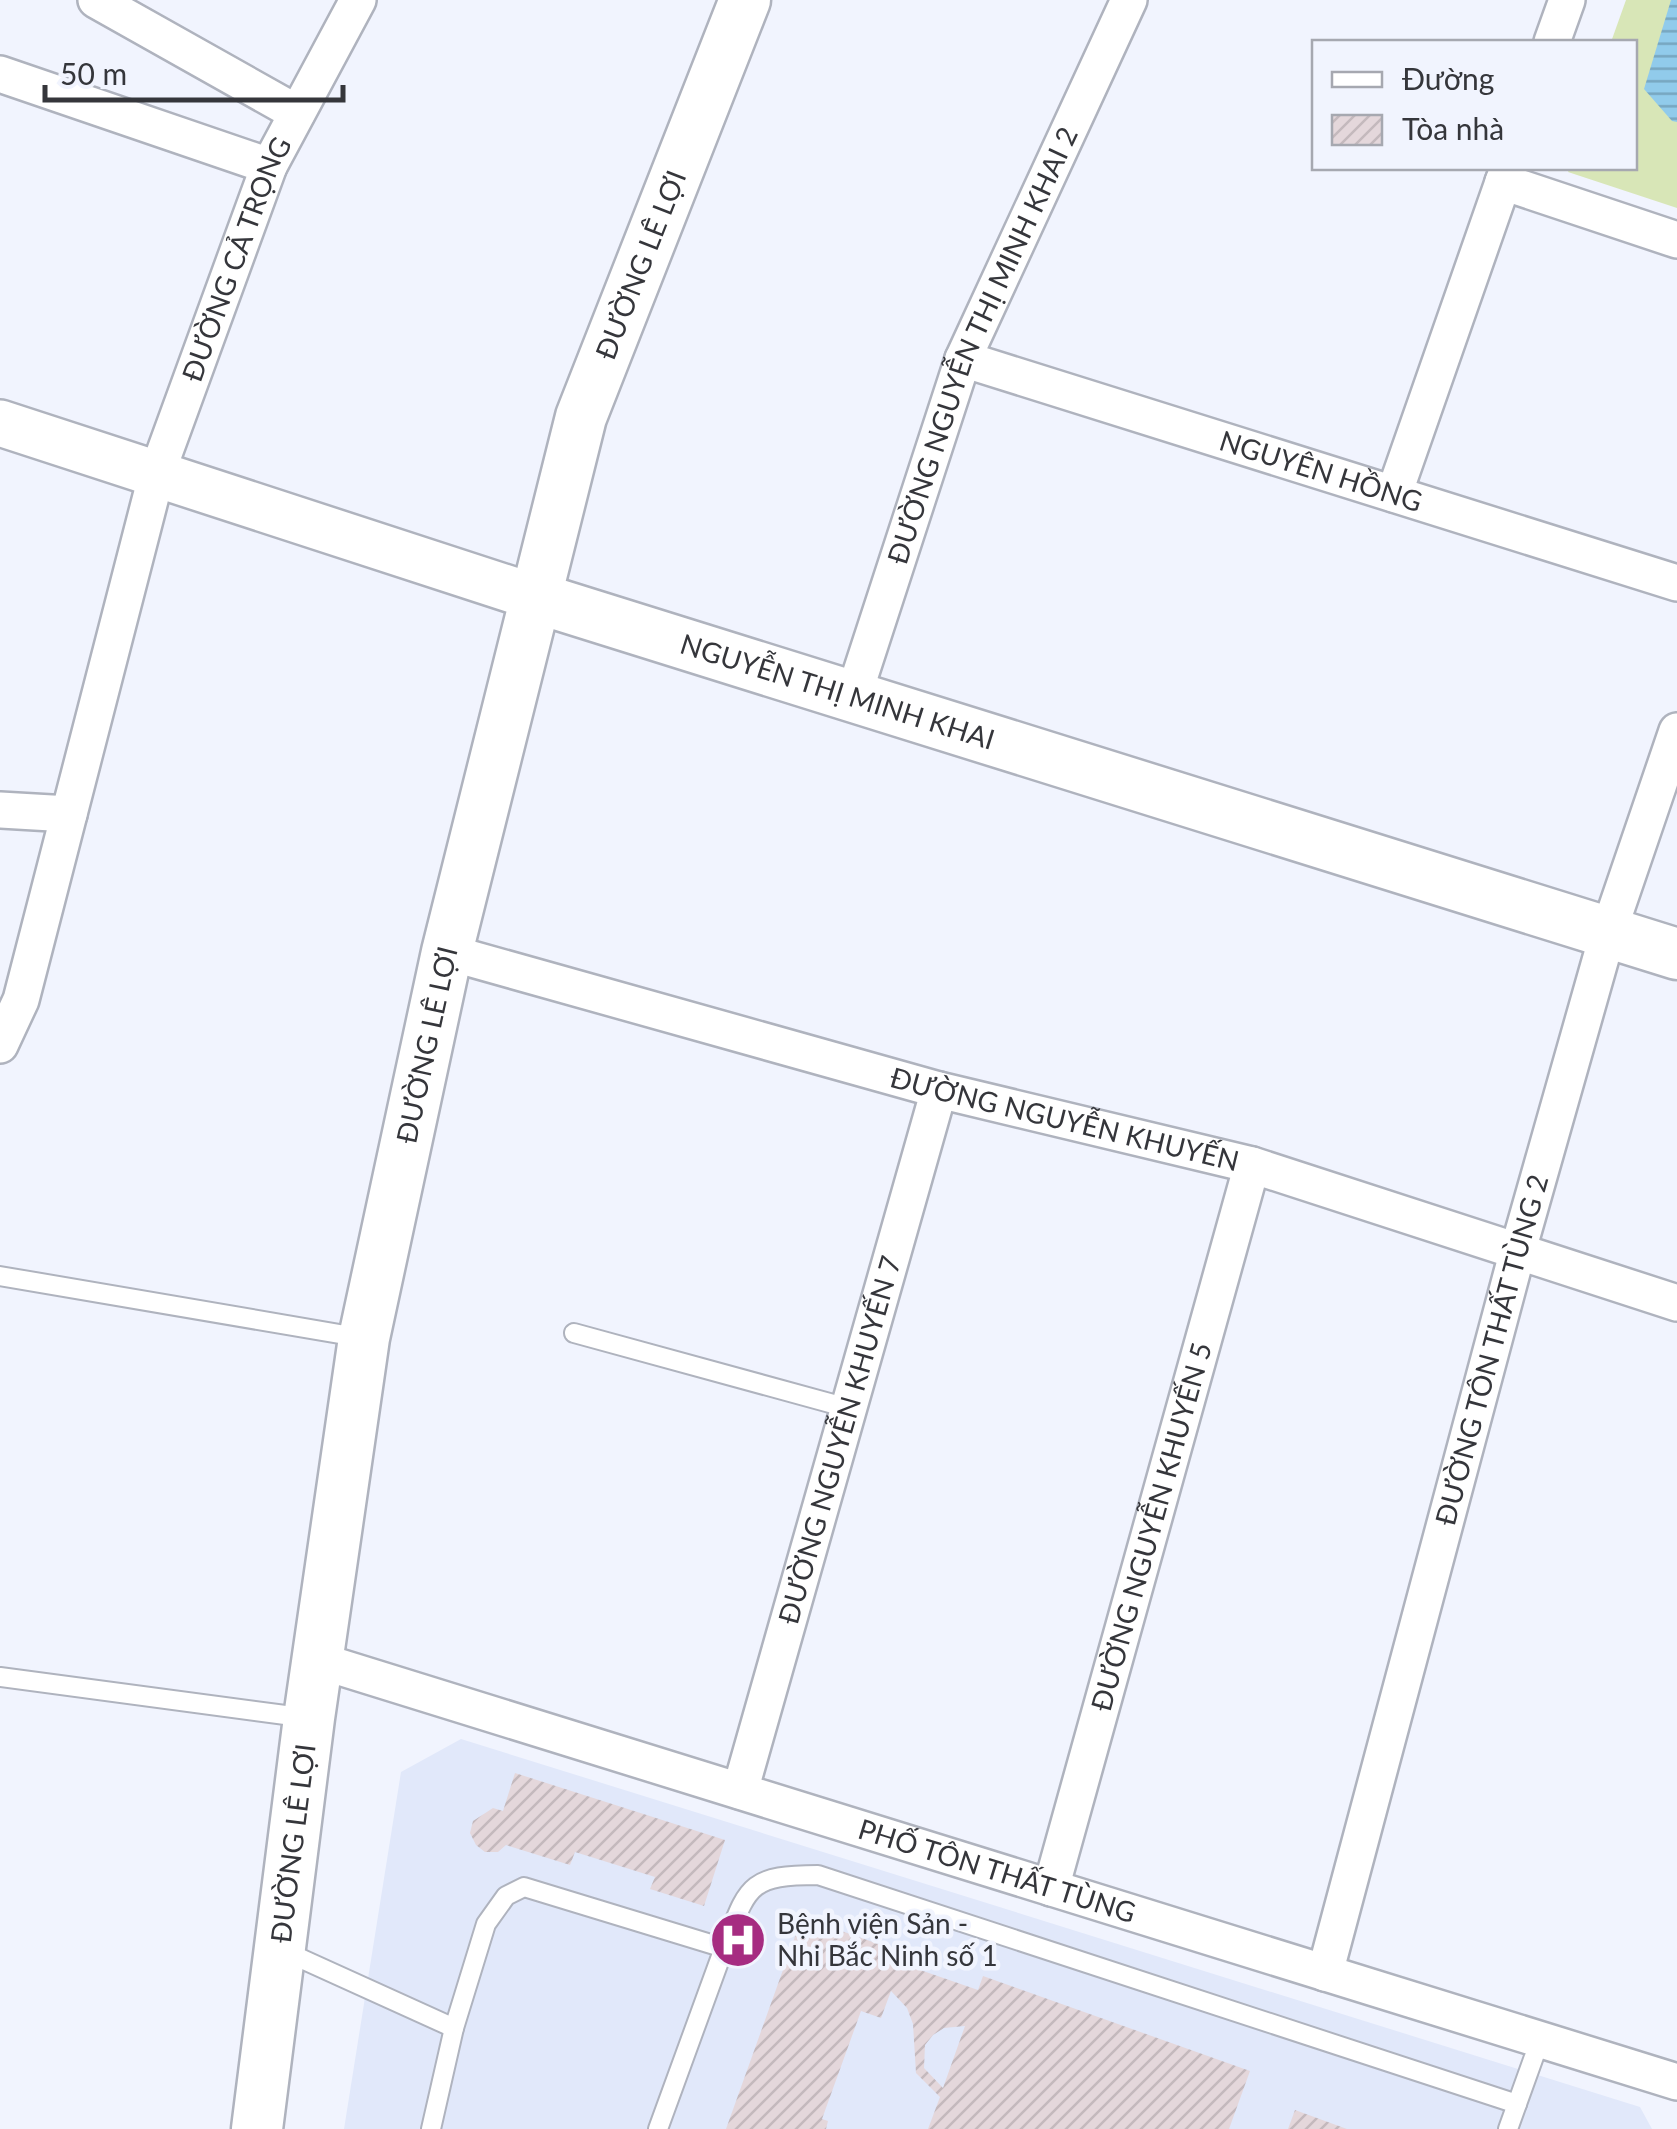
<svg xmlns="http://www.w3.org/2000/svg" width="1677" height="2129" font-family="Lato,sans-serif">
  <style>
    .built { fill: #e1e8fa }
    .green { fill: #d8e6b7 }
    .water { fill: url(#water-rules) }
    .building { fill: url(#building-hatch); fill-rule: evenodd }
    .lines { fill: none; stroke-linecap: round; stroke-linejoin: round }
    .service-casing { stroke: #afb3be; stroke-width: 22 }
    .minor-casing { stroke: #afb3be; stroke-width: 40 }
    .tertiary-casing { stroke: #afb3be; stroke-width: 50 }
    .secondary-casing { stroke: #afb3be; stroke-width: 55 }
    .service { stroke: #fff; stroke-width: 18 }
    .minor { stroke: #fff; stroke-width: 35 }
    .tertiary { stroke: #fff; stroke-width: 45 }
    .secondary { stroke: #fff; stroke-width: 50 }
    .labels { text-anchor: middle; stroke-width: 9; stroke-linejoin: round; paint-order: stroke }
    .street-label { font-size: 28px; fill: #35363b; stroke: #f1f4fe }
    .poi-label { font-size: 28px; fill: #35363b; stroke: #f1f4fe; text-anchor: start }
  </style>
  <defs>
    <pattern id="water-rules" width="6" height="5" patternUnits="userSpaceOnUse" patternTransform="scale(2.5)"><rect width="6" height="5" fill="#91cbeb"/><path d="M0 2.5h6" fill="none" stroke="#77a6c0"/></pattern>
    <pattern id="building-hatch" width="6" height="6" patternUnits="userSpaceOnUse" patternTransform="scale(2.5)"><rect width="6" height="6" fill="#e4d7db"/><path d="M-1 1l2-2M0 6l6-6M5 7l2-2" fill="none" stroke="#c4b9bd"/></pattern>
  </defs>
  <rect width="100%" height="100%" fill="#f1f4fe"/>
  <path class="built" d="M461,1739l1179,368 12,22h-1308l57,-357z"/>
  <path class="green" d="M1626,0h51v208l-109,-36 2,-4h64v-126h-23z"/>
  <path class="water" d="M1671,0h6v122l-5,-1 -28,-32z"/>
  <g class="building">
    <path d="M515,1773l210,67 -21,66 -54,-17 5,-12 -80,-25 -5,13 -64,-20 -8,7h-13l-9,-7 -6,-12 3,-12 20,-13 10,3z"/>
    <path d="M802,1917l102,36 -4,10 78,27 5,-14 267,95 -21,58h-301l12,-32 -24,-24 -3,-49 -6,-16 -16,-17 -10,27 -20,-7 -39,108 6,2 -2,8h-100zM965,2026l-22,62 -19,-20 1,-23 8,-10 11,-7z"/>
    <path d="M1295,2110l52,19h-59z"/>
  </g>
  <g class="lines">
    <g class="service-casing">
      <g id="service">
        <path d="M0,1276l363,62"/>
        <path d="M574,1333l274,75"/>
        <path d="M0,1677l308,41"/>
        <path d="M724,1948c24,-61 23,-73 94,-73l699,229"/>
        <path d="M282,1950l172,78"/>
        <path d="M431,2129l23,-101 32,-104 20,-28 18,-9 200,61 -66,181"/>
        <path d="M1508,2129l32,-89"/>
      </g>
    </g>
    <g class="minor-casing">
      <g id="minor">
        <path d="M96,0l201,113"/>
        <path d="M1552,42l15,-42"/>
        <path d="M0,74l269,92"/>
        <path d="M1503,182l174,58"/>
        <path id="s1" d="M963,359l714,224"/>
        <path d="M1394,494l114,-326"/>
        <path id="s2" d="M853,697l110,-338 166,-359"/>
        <path d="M0,810l69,4"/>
        <path id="s3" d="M447,952l492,138 313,75 425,138"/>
        <path id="s4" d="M0,1045l21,-45 136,-527 112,-307 89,-166"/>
        <path id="s5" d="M317,1660l1360,422"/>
        <path id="s6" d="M740,1791l199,-701"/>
        <path id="s7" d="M1051,1888l201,-723"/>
        <path id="s8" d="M1325,1973l193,-723 90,-317 69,-202"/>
      </g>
    </g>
    <g class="tertiary-casing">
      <path id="tertiary" d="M0,423l534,174"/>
    </g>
    <g class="secondary-casing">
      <g id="secondary">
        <path id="s9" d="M534,597l1143,357"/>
        <path id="s10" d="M257,2129l52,-411 55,-380 83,-386 134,-535 164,-417"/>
      </g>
    </g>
    <use href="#service" class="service"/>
    <use href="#minor" class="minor"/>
    <use href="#tertiary" class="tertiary"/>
    <use href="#secondary" class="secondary"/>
  </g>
  <defs>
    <g id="hospital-disc" transform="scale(2.875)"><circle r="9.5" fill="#a62c81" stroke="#f1f4fe"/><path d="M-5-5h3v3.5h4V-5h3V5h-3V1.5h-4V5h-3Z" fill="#fff"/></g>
  </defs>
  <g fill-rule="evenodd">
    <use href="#hospital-disc" x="738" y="1940"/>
  </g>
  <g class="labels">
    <g class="street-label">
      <text dy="10" stroke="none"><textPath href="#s4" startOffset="822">ĐƯỜNG CẢ TRỌNG</textPath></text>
      <text dy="10" stroke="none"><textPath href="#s10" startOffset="1908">ĐƯỜNG LÊ LỢI</textPath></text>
      <text dy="10" stroke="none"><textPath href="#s2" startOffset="375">ĐƯỜNG NGUYỄN THỊ MINH KHAI 2</textPath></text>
      <text dy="10" stroke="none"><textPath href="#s1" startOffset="375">NGUYÊN HỒNG</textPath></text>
      <text dy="10" stroke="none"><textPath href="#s9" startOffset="318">NGUYỄN THỊ MINH KHAI</textPath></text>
      <text dy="10" stroke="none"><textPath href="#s10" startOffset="1098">ĐƯỜNG LÊ LỢI</textPath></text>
      <text dy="10" stroke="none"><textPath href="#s3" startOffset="640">ĐƯỜNG NGUYỄN KHUYẾN</textPath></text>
      <text dy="10" stroke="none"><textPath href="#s8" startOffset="645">ĐƯỜNG TÔN THẤT TÙNG 2</textPath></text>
      <text dy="10" stroke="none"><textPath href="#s6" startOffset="365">ĐƯỜNG NGUYỄN KHUYẾN 7</textPath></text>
      <text dy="10" stroke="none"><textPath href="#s7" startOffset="375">ĐƯỜNG NGUYỄN KHUYẾN 5</textPath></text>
      <text dy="10" stroke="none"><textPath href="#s10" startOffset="288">ĐƯỜNG LÊ LỢI</textPath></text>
      <text dy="10" stroke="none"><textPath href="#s5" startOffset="712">PHỐ TÔN THẤT TÙNG</textPath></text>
    </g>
    <g class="poi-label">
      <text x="777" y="1934">Bệnh viện Sản -<tspan x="777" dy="32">Nhi Bắc Ninh số 1</tspan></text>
    </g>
  </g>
  <rect x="1312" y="40" width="325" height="130" fill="#f1f4fe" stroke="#a6a8b0" stroke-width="2.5"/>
  <rect x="1332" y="72" width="50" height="15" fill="#ffffff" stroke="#a6a8b0" stroke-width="2.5"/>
  <text x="1402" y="90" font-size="30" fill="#35363b">Đường</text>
  <rect x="1332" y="115" width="50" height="30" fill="url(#building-hatch)" stroke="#a6a8b0" stroke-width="2.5"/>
  <text x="1402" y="140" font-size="30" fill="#35363b">Tòa nhà</text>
  <path d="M45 85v15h298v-15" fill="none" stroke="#35363b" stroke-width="5"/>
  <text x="60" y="85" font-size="30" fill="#35363b" stroke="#f1f4fe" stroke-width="8" paint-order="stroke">50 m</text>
</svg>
